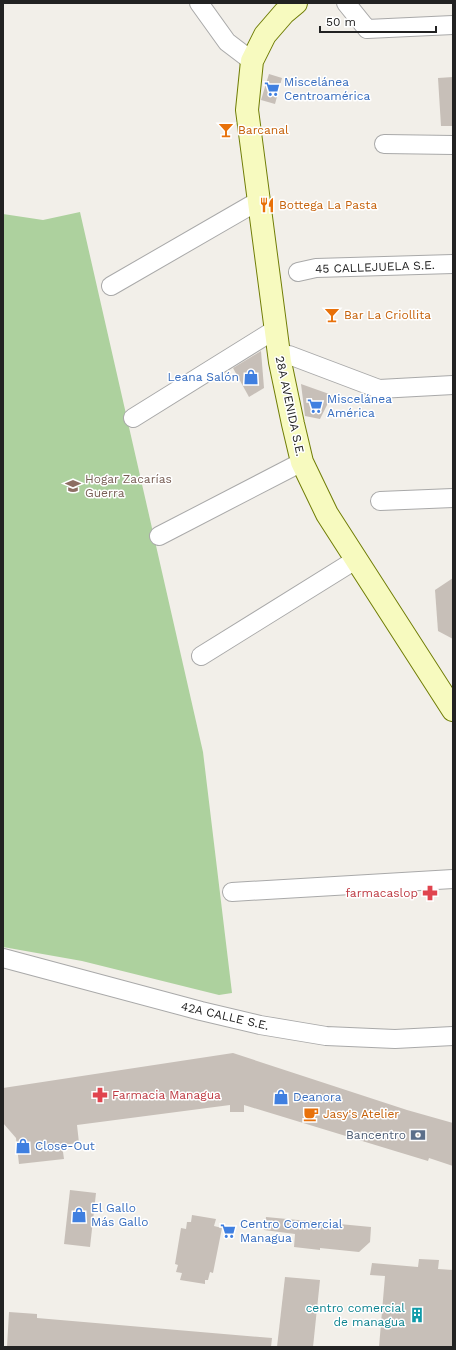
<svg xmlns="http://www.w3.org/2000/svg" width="456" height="1350" font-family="'Work Sans',sans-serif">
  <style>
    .forest { fill: #add19e }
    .building { fill: #c7bfb8 }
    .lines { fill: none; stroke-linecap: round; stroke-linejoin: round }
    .street-casing { stroke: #a9a9a9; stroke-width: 20 }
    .secondary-casing { stroke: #707d05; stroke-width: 24 }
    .street { stroke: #fff; stroke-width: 18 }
    .secondary { stroke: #f7fabf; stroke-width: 22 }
    .labels { text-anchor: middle; stroke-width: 3; stroke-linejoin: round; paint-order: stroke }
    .shop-label { font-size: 12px; fill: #366cbe; stroke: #fff; text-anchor: start }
    .food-label { font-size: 12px; fill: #c56008; stroke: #fff; text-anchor: start }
    .street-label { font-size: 12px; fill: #222; stroke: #fff }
    .education-label { font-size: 12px; fill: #785e54; stroke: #fff; text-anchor: start }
    .health-label { font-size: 12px; fill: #be3a42; stroke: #fff; text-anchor: end }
    .service-label { font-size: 12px; fill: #4e5e75; stroke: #fff; text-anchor: end }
    .culture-label { font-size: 12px; fill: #0d838f; stroke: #fff; text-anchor: end }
  </style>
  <rect width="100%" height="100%" fill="#f2efe9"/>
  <path class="forest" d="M80,212l123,540 29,241 -13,2 -137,-34 -79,-14v-733l40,6z"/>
  <g class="building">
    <path d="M269,74l13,4 -7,26 -14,-4z"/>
    <path d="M453,77v49h-12l-3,-48z"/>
    <path d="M261,351l3,37 -15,9 -16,-29z"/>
    <path d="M301,384l31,11 -12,24 -15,-3z"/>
    <path d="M453,578v61l-15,-8 -3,-41z"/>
    <path d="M233,1053l174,57 46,13v43l-24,-8 -1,3 -33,-10 -151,-46v7h-14v-7l-153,20 2,18 -17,2 2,14 -45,5 -3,-26 -13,-15v-35z"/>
    <path d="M70,1190l26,3 -6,54 -26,-3z"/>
    <path d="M192,1215l24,4 -2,7 8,2 -9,45 -3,-1 -2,8h-3v4l-25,-4 2,-7 -6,-1 2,-7 -3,-1 6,-36 5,1 1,-7h4z"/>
    <path d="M266,1217l105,10 -1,15 -11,10 -39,-4v2l-26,-3 1,-13 -31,-4z"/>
    <path d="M419,1259l20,1 -1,9 15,1v77h-74l6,-71 -15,-1 2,-12 46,4z"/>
    <path d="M285,1277l35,3 -7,67h-36z"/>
    <path d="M9,1312l28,2v4l235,20 -1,9h-264z"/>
  </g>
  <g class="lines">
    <g class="street-casing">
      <g id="street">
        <path d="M199,3l28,39 25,19"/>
        <path d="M346,3l21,26 86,-4"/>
        <path d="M384,144l69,1"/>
        <path d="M298,272l18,-4 137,-4"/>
        <path d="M111,286l149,-86"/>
        <path d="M289,355l90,34 74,-4"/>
        <path d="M133,418l143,-89"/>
        <path d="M380,501l73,-3"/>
        <path d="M159,536l143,-74"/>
        <path d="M201,656l156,-97"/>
        <path d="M232,892l221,-13"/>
        <path d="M3,958l198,53 59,14 66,11 69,3 58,-3"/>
      </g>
    </g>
    <g class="secondary-casing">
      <path id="secondary" d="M296,3l-12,10 -19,22 -13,26 -5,49 33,252 13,62 9,38 25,52 126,196"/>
    </g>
    <use href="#street" class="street"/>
    <use href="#secondary" class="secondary"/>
  </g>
  <defs>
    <g id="supermarket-bare" transform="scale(1.2)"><path d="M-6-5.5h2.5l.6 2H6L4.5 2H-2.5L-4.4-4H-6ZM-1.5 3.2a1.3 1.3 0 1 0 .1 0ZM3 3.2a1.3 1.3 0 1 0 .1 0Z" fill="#3f7fe0" stroke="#fff" stroke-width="2.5" paint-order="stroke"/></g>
    <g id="bar-bare" transform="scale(1.2)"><path d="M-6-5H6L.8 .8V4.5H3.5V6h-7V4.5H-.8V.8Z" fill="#e8710a" stroke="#fff" stroke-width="2.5" paint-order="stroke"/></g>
    <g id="restaurant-bare" transform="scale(1.2)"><path d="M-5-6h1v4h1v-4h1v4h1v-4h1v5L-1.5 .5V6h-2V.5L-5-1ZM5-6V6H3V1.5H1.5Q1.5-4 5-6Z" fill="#e8710a" stroke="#fff" stroke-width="2.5" paint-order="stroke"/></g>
    <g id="shop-bare" transform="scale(1.2)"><path d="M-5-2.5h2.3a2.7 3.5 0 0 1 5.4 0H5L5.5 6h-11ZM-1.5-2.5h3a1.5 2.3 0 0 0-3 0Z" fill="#3f7fe0" stroke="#fff" stroke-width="2.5" paint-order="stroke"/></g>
    <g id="school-bare" transform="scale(1.2)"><path d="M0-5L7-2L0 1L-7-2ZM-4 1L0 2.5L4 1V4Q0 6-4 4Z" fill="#8d6e63" stroke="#fff" stroke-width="2.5" paint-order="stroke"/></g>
    <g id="pharmacy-bare" transform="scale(1.2)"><path d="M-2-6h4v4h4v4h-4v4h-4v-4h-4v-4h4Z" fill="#e0444e" stroke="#fff" stroke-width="2.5" paint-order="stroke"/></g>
    <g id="cafe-bare" transform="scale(1.2)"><path d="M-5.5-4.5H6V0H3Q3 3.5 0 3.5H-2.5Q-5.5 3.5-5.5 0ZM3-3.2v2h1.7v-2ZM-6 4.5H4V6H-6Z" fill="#e8710a" stroke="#fff" stroke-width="2.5" paint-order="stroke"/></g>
    <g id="bank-bare" transform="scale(1.2)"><path d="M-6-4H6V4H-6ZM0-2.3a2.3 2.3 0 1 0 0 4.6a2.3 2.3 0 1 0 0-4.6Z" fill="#5c6f8a" stroke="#fff" stroke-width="2.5" paint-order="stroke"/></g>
    <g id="building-bare" transform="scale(1.2)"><path d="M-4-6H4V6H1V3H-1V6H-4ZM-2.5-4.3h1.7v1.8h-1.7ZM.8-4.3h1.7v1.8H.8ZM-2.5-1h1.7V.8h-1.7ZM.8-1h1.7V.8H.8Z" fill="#0f9aa8" stroke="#fff" stroke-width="2.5" paint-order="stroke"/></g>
  </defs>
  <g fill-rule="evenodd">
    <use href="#supermarket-bare" x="272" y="89"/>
    <use href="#bar-bare" x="226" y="130"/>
    <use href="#restaurant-bare" x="267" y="205"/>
    <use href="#bar-bare" x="332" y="315"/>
    <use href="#shop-bare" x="251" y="377"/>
    <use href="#supermarket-bare" x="315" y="406"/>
    <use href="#school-bare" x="73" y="486"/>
    <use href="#pharmacy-bare" x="430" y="893"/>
    <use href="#pharmacy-bare" x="100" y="1095"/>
    <use href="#shop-bare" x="281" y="1097"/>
    <use href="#cafe-bare" x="311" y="1114"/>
    <use href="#bank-bare" x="418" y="1135"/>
    <use href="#shop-bare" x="23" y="1146"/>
    <use href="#shop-bare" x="79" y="1215"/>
    <use href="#supermarket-bare" x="228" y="1231"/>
    <use href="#building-bare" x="417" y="1315"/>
  </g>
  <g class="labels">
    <g class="shop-label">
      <text x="284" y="86">Miscelánea<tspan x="284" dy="14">Centroamérica</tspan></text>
      <text x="239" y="381" text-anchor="end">Leana Salón</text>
      <text x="327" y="403">Miscelánea<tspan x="327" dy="14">América</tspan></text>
      <text x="293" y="1101">Deanora</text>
      <text x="35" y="1150">Close-Out</text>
      <text x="91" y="1212">El Gallo<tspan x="91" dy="14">Más Gallo</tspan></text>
      <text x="240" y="1228">Centro Comercial<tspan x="240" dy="14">Managua</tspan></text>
    </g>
    <g class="food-label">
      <text x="238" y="134">Barcanal</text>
      <text x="279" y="209">Bottega La Pasta</text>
      <text x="344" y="319">Bar La Criollita</text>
      <text x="323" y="1118">Jasy's Atelier</text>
    </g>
    <g class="street-label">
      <text transform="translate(375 267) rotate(-2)" y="4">45 CALLEJUELA S.E.</text>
      <text transform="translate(290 406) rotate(78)" y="4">28A AVENIDA S.E.</text>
      <text transform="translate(225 1016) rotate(13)" y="4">42A CALLE S.E.</text>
    </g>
    <g class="education-label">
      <text x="85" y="483">Hogar Zacarías<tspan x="85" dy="14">Guerra</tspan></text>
    </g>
    <g class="health-label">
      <text x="418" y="897">farmacaslop</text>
      <text x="112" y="1099" text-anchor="start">Farmacia Managua</text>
    </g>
    <g class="service-label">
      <text x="406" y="1139">Bancentro</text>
    </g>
    <g class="culture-label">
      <text x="405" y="1312">centro comercial<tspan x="405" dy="14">de managua</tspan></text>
    </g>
  </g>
  <rect width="456" height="1350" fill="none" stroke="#222222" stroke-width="8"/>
  <path d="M320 26v6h116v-6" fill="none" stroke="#222222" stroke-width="2"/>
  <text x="326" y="26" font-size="12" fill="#222222" stroke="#ffffff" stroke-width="3" paint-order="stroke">50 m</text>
</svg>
